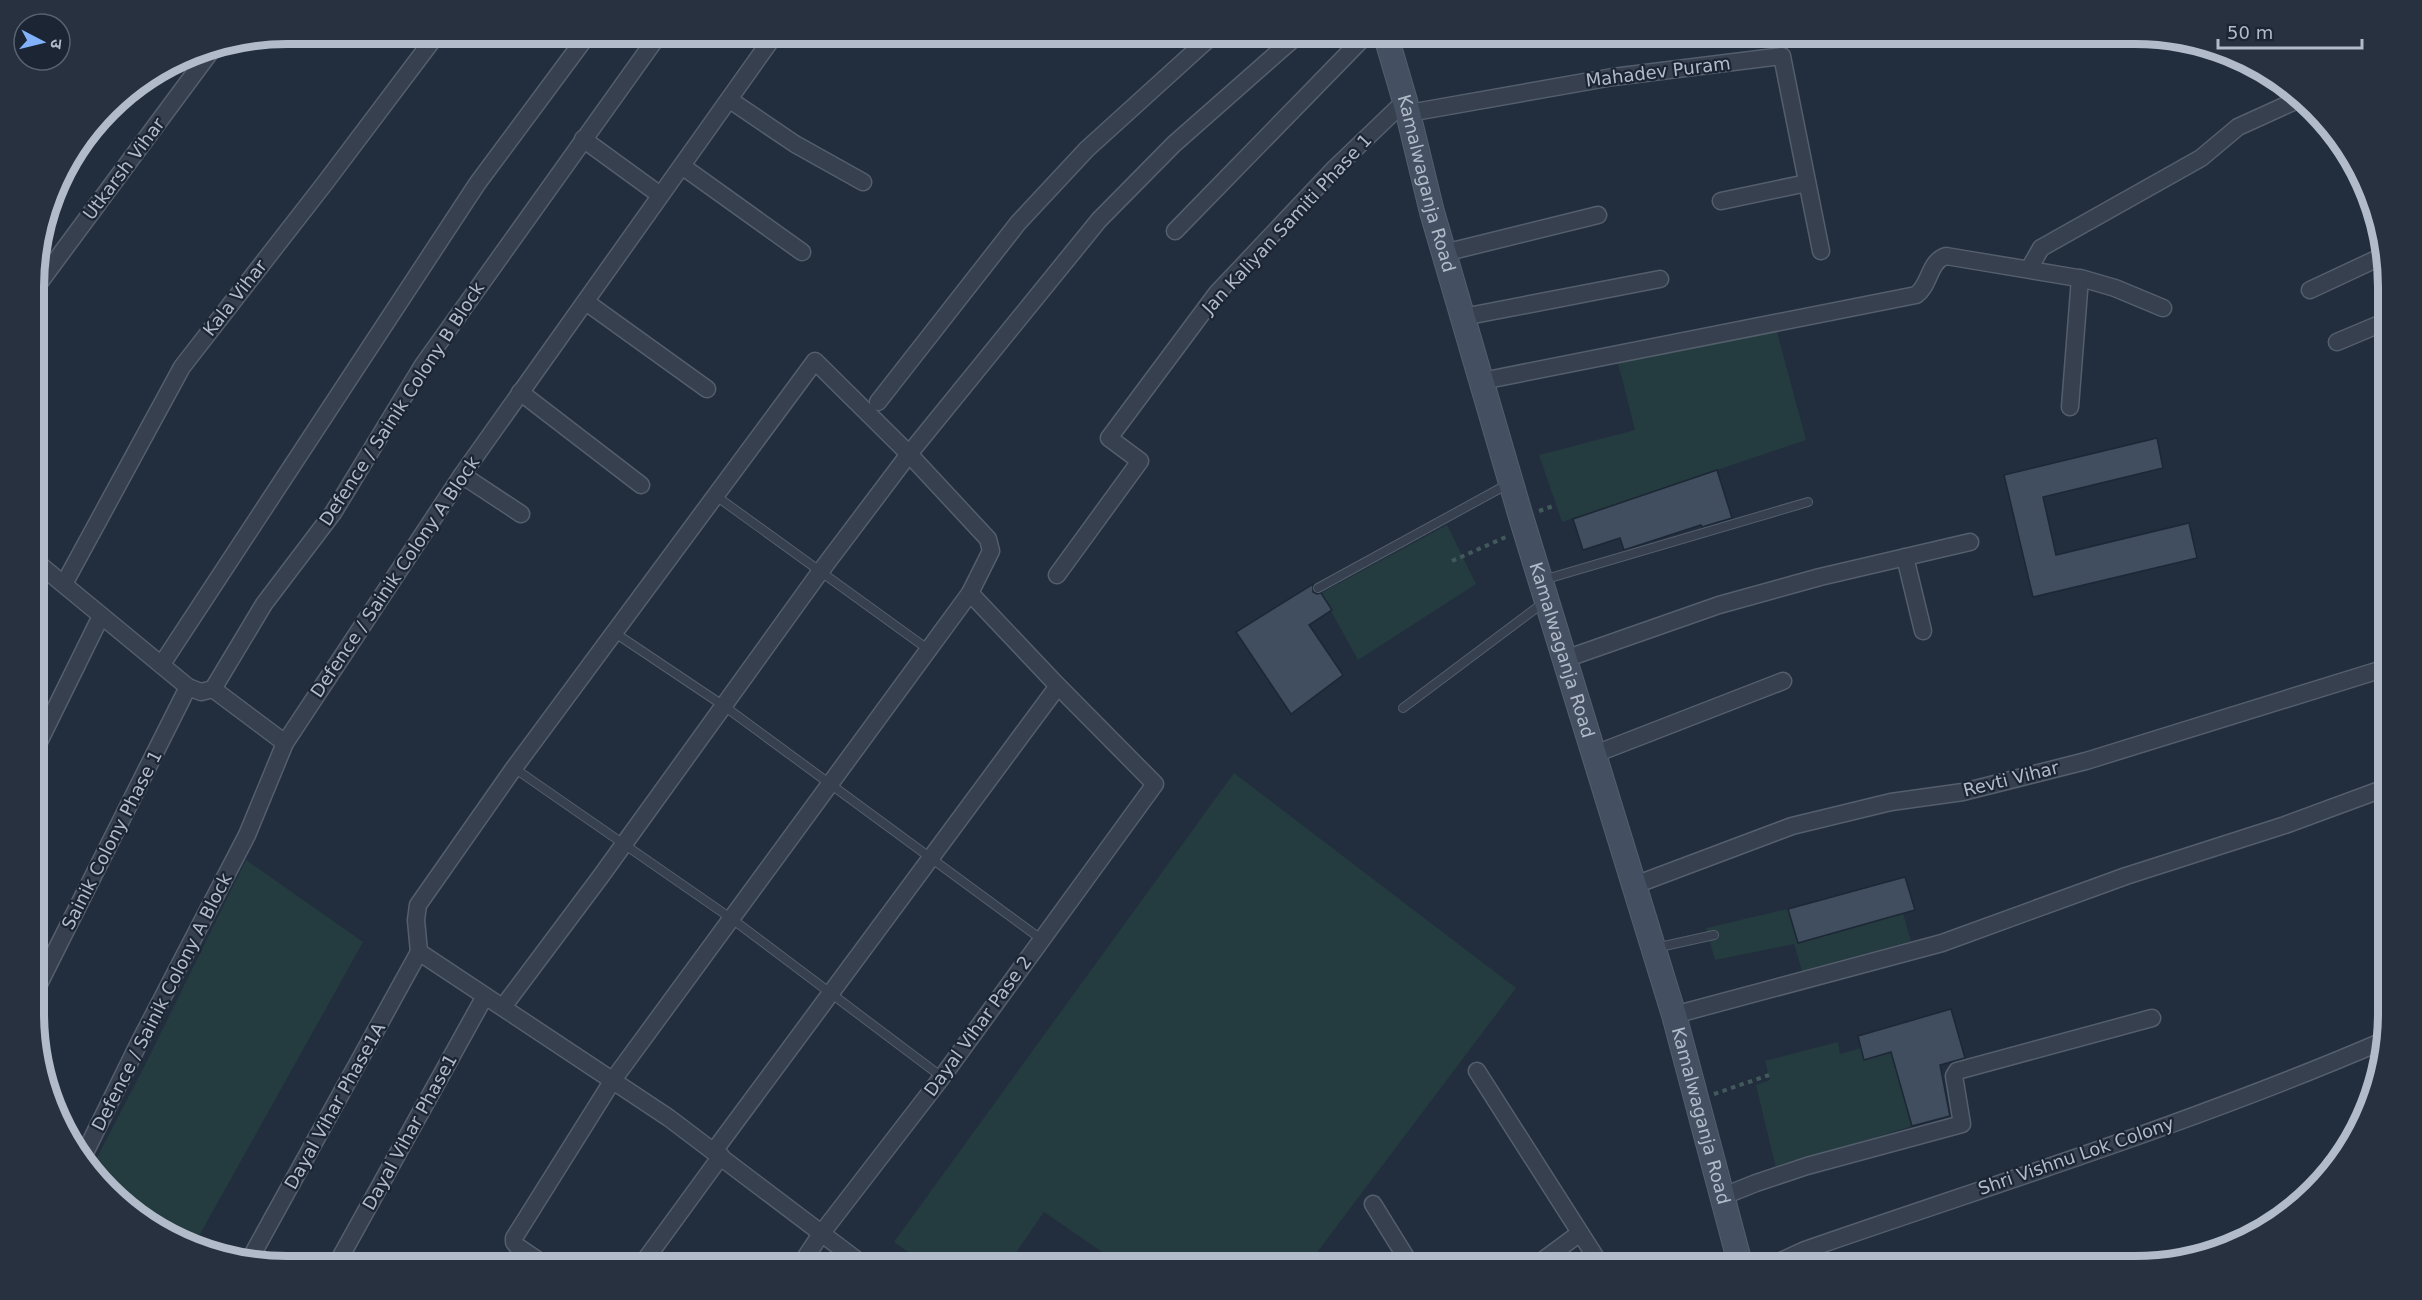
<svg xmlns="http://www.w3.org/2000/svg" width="2422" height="1300" font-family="'DejaVu Sans','Noto Sans Devanagari',sans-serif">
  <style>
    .green { fill: #243c3f }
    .building { fill: #414e60; stroke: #1d2735; stroke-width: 1.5 }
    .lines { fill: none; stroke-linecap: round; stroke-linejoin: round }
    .lane-casing { stroke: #545e6c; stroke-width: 10 }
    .street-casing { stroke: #545e6c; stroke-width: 19 }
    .secondary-casing { stroke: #545e6c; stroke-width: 26 }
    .path { stroke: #42595c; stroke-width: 4; stroke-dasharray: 4.5 4.5; stroke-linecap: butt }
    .lane { stroke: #36404e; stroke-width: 8 }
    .street { stroke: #36404e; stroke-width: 16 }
    .secondary { stroke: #444f61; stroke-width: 24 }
    .labels { text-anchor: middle; stroke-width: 4.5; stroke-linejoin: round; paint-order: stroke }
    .street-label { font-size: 18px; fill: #b2bbc9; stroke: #1b2533 }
    .rim { fill: none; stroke: #b2bbc9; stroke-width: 8 }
  </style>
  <rect width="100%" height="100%" fill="#222e3e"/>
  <g class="green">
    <path d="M1776,328l30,112 -244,82 -23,-67 96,-25 -18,-71z"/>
    <path d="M1447,525l29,59 -118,76 -37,-67z"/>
    <path d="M1234,773l282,215 -210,279h-182l-80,-55 -38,55h-77l-35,-25z"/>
    <path d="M246,860l117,82 -169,303c-43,-10 -76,-42 -104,-74l54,-104z"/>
    <path d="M1788,909l10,34 105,-30 8,28 -109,30 -8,-27 -79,16 -9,-32z"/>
    <path d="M1838,1042l2,12 21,-6 3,12 27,-8 21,74 -136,42 -20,-83 14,-5 -5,-19z"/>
  </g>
  <g class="building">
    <path d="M2157,438l6,30 -120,29 13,58 133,-32 8,35 -164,39 -29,-122z"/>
    <path d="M1717,470l15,48 -30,9 -1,-2 -77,25 -4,-12 -37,12 -10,-31z"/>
    <path d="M1313,584v8l4,2 4,-1 11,17 -23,15 34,50 -52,39 -55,-82z"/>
    <path d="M1905,877l10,33 -117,33 -10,-34z"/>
    <path d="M1951,1009l14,49 -25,7 10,51 -38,10 -21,-74 -27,8 -6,-24z"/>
  </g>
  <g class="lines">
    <g class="lane-casing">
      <g id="lane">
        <path d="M2211,51h1"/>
        <path d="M716,496l213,154"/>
        <path d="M1543,580l265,-78"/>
        <path d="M1318,588l190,-104"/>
        <path d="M615,633l109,73 317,233"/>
        <path d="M1403,708l140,-105"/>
        <path d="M514,768l218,151 210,158"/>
        <path d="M1655,948l59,-13"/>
      </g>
    </g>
    <g class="street-casing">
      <g id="street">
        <path d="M730,100l65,44 68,38"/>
        <path d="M1409,113l204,-36 169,-21 39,195"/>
        <path d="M583,139l77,56"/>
        <path d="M682,166l120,86"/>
        <path d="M1721,201l86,-18"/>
        <path d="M1175,231l193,-198"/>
        <path d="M1444,253l154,-38"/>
        <path d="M2029,269l12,-21 160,-90 37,-31 66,-30"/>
        <path d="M34,290l180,-243"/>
        <path d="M2310,290l77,-36"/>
        <path d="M586,302l121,87"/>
        <path d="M1463,317l197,-38"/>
        <path d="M2337,342l50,-21"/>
        <path d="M1482,381l434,-86c15,-11 12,-33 30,-39l138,23 31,9 48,20"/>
        <path d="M520,392l121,93"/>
        <path d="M878,402l140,-179 69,-74 128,-116"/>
        <path d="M2070,407l10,-129"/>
        <path d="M462,475l59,39"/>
        <path d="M1905,557l18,74"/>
        <path d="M34,560l154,127 13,5 12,-3 72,54"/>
        <path d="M1057,575l83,-114 -31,-23 108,-145 118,-125 70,-67"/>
        <path d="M64,584l118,-217 143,-184 113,-150"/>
        <path d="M1565,659l154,-54 101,-28 150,-35"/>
        <path d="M162,664l315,-480 112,-151"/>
        <path d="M213,689l51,-85 69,-91 90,-148 237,-332"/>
        <path d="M35,750l66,-134"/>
        <path d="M1595,754l188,-73"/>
        <path d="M1635,885l157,-59 99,-24 72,-10 123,-31 300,-93"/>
        <path d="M35,992l153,-305"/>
        <path d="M503,1007l98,-131 219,-304 89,-118 190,-234 75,-76 126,-111"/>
        <path d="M1674,1015l268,-72 184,-67 159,-51 103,-38"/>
        <path d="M1477,1071l125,196"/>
        <path d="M714,1151l344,-465"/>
        <path d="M81,1161l59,-120 107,-206 38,-92 177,-268 314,-442"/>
        <path d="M1721,1197l35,-14 51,-17 155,-42 -8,-48 3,-5 195,-53"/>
        <path d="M1373,1204l39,63"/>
        <path d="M250,1259l169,-307"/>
        <path d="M335,1267l150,-271"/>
        <path d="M548,1267l-31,-21 -3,-4v-4l99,-158 357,-487"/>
        <path d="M640,1267l81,-111"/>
        <path d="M799,1267l22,-33 121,-157 213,-293 -97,-98 -88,-93 21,-42 -3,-12 -79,-85 -94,-93 -301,407 -96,137 -2,15 3,32 250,166 197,149"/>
        <path d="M1534,1267l46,-34"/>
        <path d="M1768,1267l37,-17c193,-67 390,-128 578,-209"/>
      </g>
    </g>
    <g class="secondary-casing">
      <g id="secondary">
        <path id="s1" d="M1385,33l20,68 27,111 89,305 153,498 67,252"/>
      </g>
    </g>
    <g class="path">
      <path d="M1784,41l4,-8"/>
      <path d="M1539,511l17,-6"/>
      <path d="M1452,561l56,-25"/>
      <path d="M1714,1094l55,-19"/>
    </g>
    <use href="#lane" class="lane"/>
    <use href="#street" class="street"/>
    <use href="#secondary" class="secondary"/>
  </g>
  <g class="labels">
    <g class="street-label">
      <text transform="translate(1658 72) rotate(-7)" y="6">Mahadev Puram</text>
      <text transform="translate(124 169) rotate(-53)" y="6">Utkarsh Vihar</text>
      <text dy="6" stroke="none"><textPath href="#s1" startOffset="156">Kamalwaganja Road</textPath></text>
      <text transform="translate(1287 224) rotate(-47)" y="6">Jan Kaliyan Samiti Phase 1</text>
      <text transform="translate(235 298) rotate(-52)" y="6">Kala Vihar</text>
      <text transform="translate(402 404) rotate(-57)" y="6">Defence / Sainik Colony B Block</text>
      <text transform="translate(395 577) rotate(-56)" y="6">Defence / Sainik Colony A Block</text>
      <text dy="6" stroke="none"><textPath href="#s1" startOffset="642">Kamalwaganja Road</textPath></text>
      <text transform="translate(2011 779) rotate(-14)" y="6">Revti Vihar</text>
      <text transform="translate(112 840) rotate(-63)" y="6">Sainik Colony Phase 1</text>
      <text transform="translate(162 1002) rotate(-63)" y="6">Defence / Sainik Colony A Block</text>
      <text transform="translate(978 1026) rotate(-54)" y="6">Dayal Vihar Pase 2</text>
      <text transform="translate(335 1106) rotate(-61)" y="6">Dayal Vihar Phase1A</text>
      <text dy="6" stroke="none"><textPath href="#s1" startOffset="1128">Kamalwaganja Road</textPath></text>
      <text transform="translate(410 1132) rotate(-61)" y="6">Dayal Vihar Phase1</text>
      <text transform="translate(2076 1156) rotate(-19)" y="6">Shri Vishnu Lok Colony</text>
    </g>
  </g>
  <path d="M0 0H2422V1300H0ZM287 44H2135A243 243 0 0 1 2378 287V1013A243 243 0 0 1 2135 1256H287A243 243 0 0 1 44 1013V287A243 243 0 0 1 287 44Z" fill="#27313f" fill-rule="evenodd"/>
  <path class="rim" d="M287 44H2135A243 243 0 0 1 2378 287V1013A243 243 0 0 1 2135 1256H287A243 243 0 0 1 44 1013V287A243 243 0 0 1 287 44Z"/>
  <g transform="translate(42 42) rotate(97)"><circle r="28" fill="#1b2533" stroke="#57616f" stroke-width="1.5"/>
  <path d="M0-4.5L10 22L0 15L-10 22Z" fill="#83b2fd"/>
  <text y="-9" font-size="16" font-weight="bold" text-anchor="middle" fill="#b2bbc9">उ</text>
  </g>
  <path d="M2218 39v9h144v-9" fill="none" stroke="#b2bbc9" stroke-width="3"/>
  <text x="2227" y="39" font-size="18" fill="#b2bbc9" stroke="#1b2533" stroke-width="4.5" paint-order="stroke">50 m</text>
</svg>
